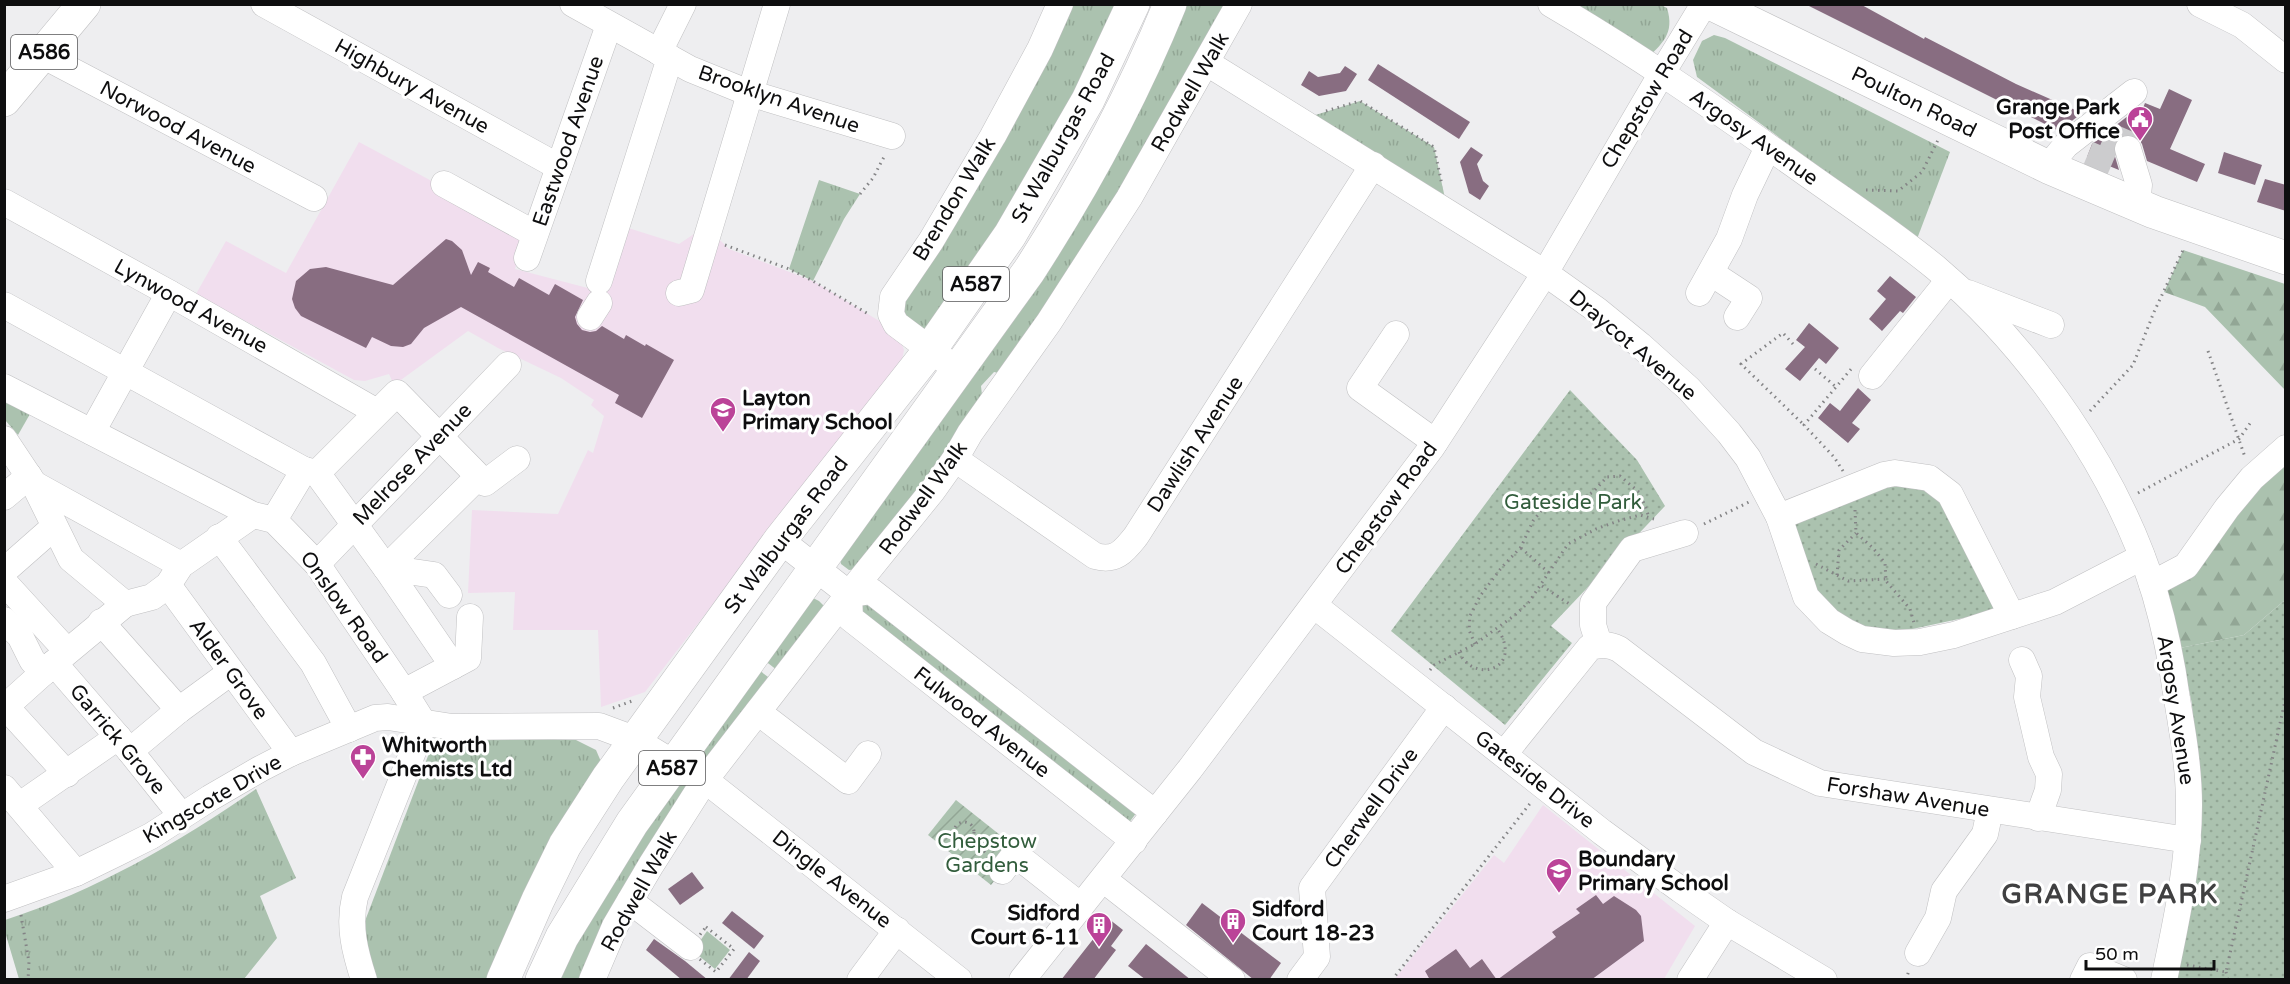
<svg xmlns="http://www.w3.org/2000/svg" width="2290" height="984" font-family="'Varela Round',sans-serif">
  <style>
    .education { fill: #f1deee }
    .grass { fill: url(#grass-tufts) }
    .forest { fill: url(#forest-firs) }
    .park { fill: url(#park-dots) }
    .garden { fill: url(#garden-furrows) }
    .building { fill: #886d81 }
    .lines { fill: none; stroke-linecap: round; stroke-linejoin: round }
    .minor-tunnel { stroke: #ccccce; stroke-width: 26; stroke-dasharray: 26 13; stroke-linecap: butt }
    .minor-casing { stroke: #c0c0c2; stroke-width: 27 }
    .major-casing { stroke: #c0c0c2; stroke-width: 34 }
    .path { stroke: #838385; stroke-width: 3; stroke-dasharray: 1.5 4.5; stroke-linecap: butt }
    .minor { stroke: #fff; stroke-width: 26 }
    .major { stroke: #fff; stroke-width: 33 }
    .labels { text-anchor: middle; stroke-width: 6; stroke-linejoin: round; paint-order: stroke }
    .shield { fill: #fff; stroke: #565657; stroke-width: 1.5 }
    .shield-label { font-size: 20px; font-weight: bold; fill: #0e0e0f }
    .street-label { font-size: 21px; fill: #0e0e0f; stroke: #fff }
    .poi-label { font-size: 21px; font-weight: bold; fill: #0e0e0f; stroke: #fff; text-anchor: start }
    .park-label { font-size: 21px; fill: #325d3c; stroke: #fff }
    .district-label { font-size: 27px; font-weight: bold; letter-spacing: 1.5px; fill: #404041; stroke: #fff }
  </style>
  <defs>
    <pattern id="grass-tufts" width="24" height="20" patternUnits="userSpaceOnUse" patternTransform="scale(1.5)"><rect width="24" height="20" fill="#abc2af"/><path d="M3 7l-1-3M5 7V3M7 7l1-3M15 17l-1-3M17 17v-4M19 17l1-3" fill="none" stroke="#92a695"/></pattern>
    <pattern id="forest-firs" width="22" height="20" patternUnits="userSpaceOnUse" patternTransform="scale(1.5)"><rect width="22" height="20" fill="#abc2af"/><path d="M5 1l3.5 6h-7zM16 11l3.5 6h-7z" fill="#92a695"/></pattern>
    <pattern id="park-dots" width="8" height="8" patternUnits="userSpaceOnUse" patternTransform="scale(1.5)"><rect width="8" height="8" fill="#abc2af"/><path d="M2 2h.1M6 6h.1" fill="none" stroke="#92a695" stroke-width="1.8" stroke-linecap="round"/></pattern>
    <pattern id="garden-furrows" width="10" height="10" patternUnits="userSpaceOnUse" patternTransform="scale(1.5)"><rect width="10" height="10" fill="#abc2af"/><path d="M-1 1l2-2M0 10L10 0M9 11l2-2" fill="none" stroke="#92a695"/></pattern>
  </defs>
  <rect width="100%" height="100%" fill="#eeeef0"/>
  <g class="education">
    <path d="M359,142l166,89 -10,38 88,23 19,-66 57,18 18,-12 21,6 11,11 84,32 68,41 20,20 3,8 -2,10 -257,332 -44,15 -3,-77h-85l2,-38 -47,1 4,-83 86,4 30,-64 5,3 11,-37 -13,-11 3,-5 -33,-22 -63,-30 -30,-17 -74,54 -5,-11 -24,7 -11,-1 -158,-86 30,-53 60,32z"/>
    <path d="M1543,805l152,121 -31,53 -270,1 100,-125 10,8z"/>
  </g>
  <g class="grass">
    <path d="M1064,5h56l-43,96 -143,227 -18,5 -23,-36z"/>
    <path d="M1170,5h69l-231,370 -14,-3 -13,14 1,9 -112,173 -21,2 -8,-6 -5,-22 160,-222z"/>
    <path d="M1551,5h110l6,3c8,26 -5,36 -23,53z"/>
    <path d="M1714,35l11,3 225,114 -33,87 -220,-162 -4,-17 9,-19z"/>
    <path d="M1360,101l74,46 12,56 -140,-85z"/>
    <path d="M819,180l41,14 -16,25 -31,62 -24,-12z"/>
    <path d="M4,402l26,12 -12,21 -13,-15z"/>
    <path d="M871,591l272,213 -21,28 -272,-214z"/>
    <path d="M809,596l10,5 14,14 -47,62 -31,-24z"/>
    <path d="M748,662l31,23 -187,294 -50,1z"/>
    <path d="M436,735l140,5 20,10 12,28 -105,201h-128l-9,-31 -1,-27z"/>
    <path d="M256,789l40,89 -36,18 17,42 -33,41h-225l-14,-47v-12c90,-29 173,-77 251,-131z"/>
    <path d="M707,931l23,19 -15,19 -22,-18z"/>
  </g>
  <g class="forest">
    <path d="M2183,250l102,34v106l-80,-83 -41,-15z"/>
    <path d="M2285,455v145l-41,35 -64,13 -16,-60z"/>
  </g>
  <g class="park">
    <path d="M1570,390l67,70 28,46 -114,120 21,17 -67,82 -114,-94z"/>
    <path d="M1899,477l46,19 56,114 -112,24 -39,-11 -25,-17 -21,-37 -16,-48z"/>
    <path d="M2285,600v379l-113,1 26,-171 -6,-105 -12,-56 64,-13z"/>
  </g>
  <path class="garden" d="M956,800l63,50 -28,35 -63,-50z"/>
  <g class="building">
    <path d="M1805,4h55l64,35 1,-2 91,47 66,29 -23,18z"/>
    <path d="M1378,64l92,58 -11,17 -91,-59z"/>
    <path d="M1345,66l12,8 -11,17 -27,5 -18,-11 8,-14 9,6 22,-4z"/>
    <path d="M2169,89l23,11 -22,49 35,15 -8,18 -50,-21 -5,-17 -4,-6 -7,-4 -8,1 -6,3 -3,7v8l5,17 -32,-13 5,-13 41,-32 7,3 5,-12 15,6z"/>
    <path d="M1471,147l12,8 -6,9 6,17 6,5 -9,14 -11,-7 -9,-31z"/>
    <path d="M2224,152l38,13 -7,20 -37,-12z"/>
    <path d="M2265,179l21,6v26l-29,-9z"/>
    <path d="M446,239l6,2 10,9 9,25 7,-13 12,6 -2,4 26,15 5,-9 30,17 6,-11 28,16 -8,17 2,7 5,6 8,2 6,-1 6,-5 22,13 2,-4 19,11 1,-2 28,16 -32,58 -27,-15 4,-8 -158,-88 -37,21 -13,16 -8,3 -12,-1 -19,-9 -6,11 -65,-32 -6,-8 -3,-9 4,-18 14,-12 16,-2 67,18z"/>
    <path d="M1890,276l26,21 -13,16 -3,-2 -18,20 -13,-12 17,-20 -9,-8z"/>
    <path d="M1809,323l30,25 -13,16 -7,-6 -19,23 -15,-12 20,-22 -9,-7z"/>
    <path d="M1858,388l13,12 -19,23 8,6 -12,14 -30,-25 12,-15 10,8z"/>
    <path d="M692,872l12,16 -24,17 -12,-16z"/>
    <path d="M1596,895l7,9 11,-8 22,14 5,6 3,25 -53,39h-94l59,-43 -4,-5 28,-19 -4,-4z"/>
    <path d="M1202,903l79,60 -12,17h-15l-68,-55z"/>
    <path d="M732,911l32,25 -10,13 -32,-26z"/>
    <path d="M1109,919l14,11 -12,16 5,4 -23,30h-32z"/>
    <path d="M654,939l31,22 23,19h-26l-36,-30z"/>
    <path d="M1146,944l45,36h-45l-18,-14z"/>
    <path d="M1456,949l14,19 12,-9 15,21h-67l-5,-9z"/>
    <path d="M749,952l11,9 -14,19h-18z"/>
  </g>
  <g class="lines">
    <g class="minor-tunnel">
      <path d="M2105,134l21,9 2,6"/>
      <path d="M2088,154l33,14"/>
    </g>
    <g class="minor-casing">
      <g id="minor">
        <path d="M264,4l295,163"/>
        <path d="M573,4l117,65 59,24 143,43"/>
        <path d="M1551,4c84,49 163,104 242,160 47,34 98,67 143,104 96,81 183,206 219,326 10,34 17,69 22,105 6,35 12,70 12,106 0,59 -13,117 -25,175"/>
        <path d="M2200,4l42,21 44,35"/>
        <path d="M659,52l24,-48"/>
        <path d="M42,55l272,143"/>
        <path d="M1207,63l338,210 52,37 43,35 49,44 40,44 19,25 31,59 27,80 23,24 18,11 15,7 32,4 26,-1 34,-7 101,-33 87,-45"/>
        <path d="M2128,149l11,36 -2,20"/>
        <path d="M2048,167l18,-22 68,-53"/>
        <path d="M444,184l91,50"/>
        <path d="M4,202l165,91 208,119"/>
        <path d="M527,258l82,-233"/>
        <path d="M1711,273l38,25 -12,19"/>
        <path d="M599,281l71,-223"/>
        <path d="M679,293l12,-3 86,-286"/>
        <path d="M1699,293l30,-54 16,-44 23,-48"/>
        <path d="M1968,293l83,32"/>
        <path d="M4,305l300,165"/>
        <path d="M590,317l9,-14"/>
        <path d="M1396,334l-36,54 75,54"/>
        <path d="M959,371l-63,-47 -5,-10 2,-17 38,-56 62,-105 47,-87 20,-45"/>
        <path d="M1872,376l77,-96"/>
        <path d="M4,387l249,128 21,5 43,44 87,128 20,32"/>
        <path d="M92,432l77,-139"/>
        <path d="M4,439l30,45 37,75 54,45 27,-7 16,-12 13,-20 72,-50"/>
        <path d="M955,459l140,97c21,6 29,-5 41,-20l237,-371"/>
        <path d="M317,473l69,95 48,7 15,20"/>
        <path d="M34,484l147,81"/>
        <path d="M4,497l25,-21"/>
        <path d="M1779,517l105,-42 11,-2 34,5 21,16 62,122"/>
        <path d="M274,520l30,-50 13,3 80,-80 88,90 32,-24"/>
        <path d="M219,537l94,126 36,66"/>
        <path d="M780,540l69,54 22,-3 284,222"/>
        <path d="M317,564l191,-199"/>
        <path d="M4,571l50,-44"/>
        <path d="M4,582l63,69"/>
        <path d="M2152,584l34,-18 41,-58 25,-30 34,-30"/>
        <path d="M168,585l123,168"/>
        <path d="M849,594l1,24 284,223"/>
        <path d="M1315,606l287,226 79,58 46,32 97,58"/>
        <path d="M4,620l16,16 12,24 11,13"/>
        <path d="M101,622l78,88"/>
        <path d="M1599,644l-6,-19v-22l39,-54 53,-16"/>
        <path d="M2022,660l7,16 -2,21 14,60 8,17 -1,16 -10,28"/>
        <path d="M54,663l76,88 51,64"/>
        <path d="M453,666l15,-8 2,-41"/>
        <path d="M404,692l49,-26 -67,-98 92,-91"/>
        <path d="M6,707l61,67"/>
        <path d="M4,708l50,-45 71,-59"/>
        <path d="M758,712l90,69 20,-27"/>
        <path d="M130,751l49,-41 52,-38"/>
        <path d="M1504,754l86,-107c11,-3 18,-3 29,2l135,103 66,31 368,57"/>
        <path d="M705,780l254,200"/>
        <path d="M4,788l72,85"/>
        <path d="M20,805l98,-68"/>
        <path d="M1002,871l13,-17 66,52"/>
        <path d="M1103,879l129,101"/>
        <path d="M4,899l72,-26 41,-20 34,-17 59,-38 50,-29 31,-16 84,-35 13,-1 64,10 147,-1 35,13 41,25"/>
        <path d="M630,901l60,46"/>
        <path d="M1918,953l20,-35 6,-27 41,-57 5,-24"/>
        <path d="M364,980c-9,-28 -16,-54 -9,-83l69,-173"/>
        <path d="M592,980l23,-54 36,-61 54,-85 144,-186 84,-104 22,-31 15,-26 79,-111 80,-124 110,-194"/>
        <path d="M860,980l37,-50"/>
        <path d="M1022,980l168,-211 242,-322 113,-174 117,-200 42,-69"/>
        <path d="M1300,980l17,-23 -5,-69 132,-181"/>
        <path d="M1690,980l37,-58"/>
        <path d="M2083,980l7,-14 34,14"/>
      </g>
    </g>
    <g class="major-casing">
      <g id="major">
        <path d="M1712,4l336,163 106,45 132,46"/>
        <path d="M4,100l80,-96"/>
        <path d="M503,980l35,-80 27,-55 43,-67 172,-238 150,-190 80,-115 78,-135 45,-96"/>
        <path d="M542,980l20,-43 70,-114 397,-552c55,-85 103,-173 141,-267"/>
      </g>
    </g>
    <g class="path">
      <path d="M1326,111l34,-10 74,46 8,38"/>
      <path d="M1866,190l32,1 24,-19 16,-32"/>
      <path d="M860,194l13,-16 12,-23"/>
      <path d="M725,245l64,24 24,12 57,34"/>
      <path d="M1793,344l-10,-11 -42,31 63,61"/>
      <path d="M2208,351l37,106"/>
      <path d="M1815,369l21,18"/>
      <path d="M2090,411l43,-46 21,-53 30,-64"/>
      <path d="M1843,471l-9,-14 -30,-32 48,-57"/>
      <path d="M2138,493l101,-54 12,-17"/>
      <path d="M1855,510l1,23 17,15 12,15 1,18 24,28 4,14"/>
      <path d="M1704,524l45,-22"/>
      <path d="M1521,548l28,25"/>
      <path d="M1816,564l32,17 38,-2"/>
      <path d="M1837,575l2,-25 17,-17"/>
      <path d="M1542,586l29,19"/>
      <path d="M1475,644l-6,-14 1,-14 10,-20 22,-29 19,-20 12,-26 8,-10 34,-8 18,-11 14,-15 13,-1 20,17 9,24"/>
      <path d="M1459,652c15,33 66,17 38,-24"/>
      <path d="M1430,670l4,-5 41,-21 40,-29 14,-13 39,-58 28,-15 22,-8 22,-6 14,4"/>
      <path d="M613,708l19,-7"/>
      <circle cx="964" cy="832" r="10"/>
      <path d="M970,840l20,16"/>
      <path d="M21,915l8,47 -1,18"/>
      <path d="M706,927l28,22 -18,23 -28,-22z"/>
      <path d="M2187,965l39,7 60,-276"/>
      <path d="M2226,972l2,8"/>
      <path d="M1392,980l140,-179"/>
      <path d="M1906,980l3,-10"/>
    </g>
    <use href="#minor" class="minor"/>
    <use href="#major" class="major"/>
  </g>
  <defs>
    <g id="civic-pin" transform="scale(1.35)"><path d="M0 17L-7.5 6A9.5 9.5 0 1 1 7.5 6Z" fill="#bb4398" stroke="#fff"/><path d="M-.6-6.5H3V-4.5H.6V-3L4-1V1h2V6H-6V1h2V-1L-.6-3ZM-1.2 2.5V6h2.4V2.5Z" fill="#fff"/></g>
    <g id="school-pin" transform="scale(1.35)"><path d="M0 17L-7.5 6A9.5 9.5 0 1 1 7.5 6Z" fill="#bb4398" stroke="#fff"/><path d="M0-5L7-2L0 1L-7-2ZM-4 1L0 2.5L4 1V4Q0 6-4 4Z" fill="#fff"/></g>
    <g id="pharmacy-pin" transform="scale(1.35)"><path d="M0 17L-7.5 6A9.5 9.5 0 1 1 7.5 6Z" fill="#bb4398" stroke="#fff"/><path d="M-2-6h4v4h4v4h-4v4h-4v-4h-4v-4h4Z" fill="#fff"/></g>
    <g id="building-pin" transform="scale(1.35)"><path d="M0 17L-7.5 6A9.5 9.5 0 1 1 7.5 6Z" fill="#bb4398" stroke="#fff"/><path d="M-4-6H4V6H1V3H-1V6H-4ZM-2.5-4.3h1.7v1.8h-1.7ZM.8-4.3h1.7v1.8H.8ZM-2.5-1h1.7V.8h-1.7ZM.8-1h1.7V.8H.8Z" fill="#fff"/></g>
  </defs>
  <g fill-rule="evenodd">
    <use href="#civic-pin" x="2140" y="119"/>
    <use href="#school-pin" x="723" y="410"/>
    <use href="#pharmacy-pin" x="363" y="757"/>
    <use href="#school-pin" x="1559" y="871"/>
    <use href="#building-pin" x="1233" y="921"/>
    <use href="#building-pin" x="1099" y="925"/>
  </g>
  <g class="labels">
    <g class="shield">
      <rect x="11" y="35" width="66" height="34" rx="4.5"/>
      <rect x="943" y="267" width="66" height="34" rx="4.5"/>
      <rect x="639" y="751" width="66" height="34" rx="4.5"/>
    </g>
    <g class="shield-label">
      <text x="44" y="59">A586</text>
      <text x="976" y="291">A587</text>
      <text x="672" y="775">A587</text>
    </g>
    <g class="street-label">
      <text transform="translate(412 86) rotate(29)" y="7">Highbury Avenue</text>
      <text transform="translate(1190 92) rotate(-60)" y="7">Rodwell Walk</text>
      <text transform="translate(779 99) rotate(19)" y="7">Brooklyn Avenue</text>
      <text transform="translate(1647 99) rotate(-59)" y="7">Chepstow Road</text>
      <text transform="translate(1914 102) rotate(26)" y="7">Poulton Road</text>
      <text transform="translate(178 127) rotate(28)" y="7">Norwood Avenue</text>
      <text transform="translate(1754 137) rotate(35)" y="7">Argosy Avenue</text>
      <text transform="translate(1063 138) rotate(-61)" y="7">St Walburgas Road</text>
      <text transform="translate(568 141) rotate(-71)" y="7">Eastwood Avenue</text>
      <text transform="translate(954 199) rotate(-59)" y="7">Brendon Walk</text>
      <text transform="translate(191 306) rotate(29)" y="7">Lynwood Avenue</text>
      <text transform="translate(1633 345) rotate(40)" y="7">Draycot Avenue</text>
      <text transform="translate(1195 444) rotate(-57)" y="7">Dawlish Avenue</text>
      <text transform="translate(412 464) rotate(-46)" y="7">Melrose Avenue</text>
      <text transform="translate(923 498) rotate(-54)" y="7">Rodwell Walk</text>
      <text transform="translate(1386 508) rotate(-54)" y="7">Chepstow Road</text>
      <text transform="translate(786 535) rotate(-53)" y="7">St Walburgas Road</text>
      <text transform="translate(344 607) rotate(54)" y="7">Onslow Road</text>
      <text transform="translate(229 669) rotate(54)" y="7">Alder Grove</text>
      <text transform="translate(2176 710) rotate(81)" y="7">Argosy Avenue</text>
      <text transform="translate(982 722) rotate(38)" y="7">Fulwood Avenue</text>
      <text transform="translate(118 739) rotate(50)" y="7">Garrick Grove</text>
      <text transform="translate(1535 779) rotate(38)" y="7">Gateside Drive</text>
      <text transform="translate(1908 797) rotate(9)" y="7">Forshaw Avenue</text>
      <text transform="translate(212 799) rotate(-30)" y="7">Kingscote Drive</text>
      <text transform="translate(1371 808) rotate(-54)" y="7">Cherwell Drive</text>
      <text transform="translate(832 879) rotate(38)" y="7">Dingle Avenue</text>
      <text transform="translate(639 891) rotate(-61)" y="7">Rodwell Walk</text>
    </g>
    <g class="poi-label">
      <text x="2120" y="114" text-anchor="end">Grange Park<tspan x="2120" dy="24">Post Office</tspan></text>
      <text x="742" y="405">Layton<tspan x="742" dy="24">Primary School</tspan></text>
      <text x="382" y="752">Whitworth<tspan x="382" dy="24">Chemists Ltd</tspan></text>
      <text x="1578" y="866">Boundary<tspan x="1578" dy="24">Primary School</tspan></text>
      <text x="1252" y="916">Sidford<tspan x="1252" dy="24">Court 18-23</tspan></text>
      <text x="1080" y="920" text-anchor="end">Sidford<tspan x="1080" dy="24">Court 6-11</tspan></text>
    </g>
    <g class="park-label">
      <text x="1573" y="509">Gateside Park</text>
      <text x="987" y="848">Chepstow<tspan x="987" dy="24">Gardens</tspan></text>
    </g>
    <g class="district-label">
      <text x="2110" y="903">GRANGE PARK</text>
    </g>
  </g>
  <rect width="2290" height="984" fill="none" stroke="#0e0e0f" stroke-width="12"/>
  <path d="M2086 960v9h128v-9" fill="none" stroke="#0e0e0f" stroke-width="3"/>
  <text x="2095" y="960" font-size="18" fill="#0e0e0f" stroke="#ffffff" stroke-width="4.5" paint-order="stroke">50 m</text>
</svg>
